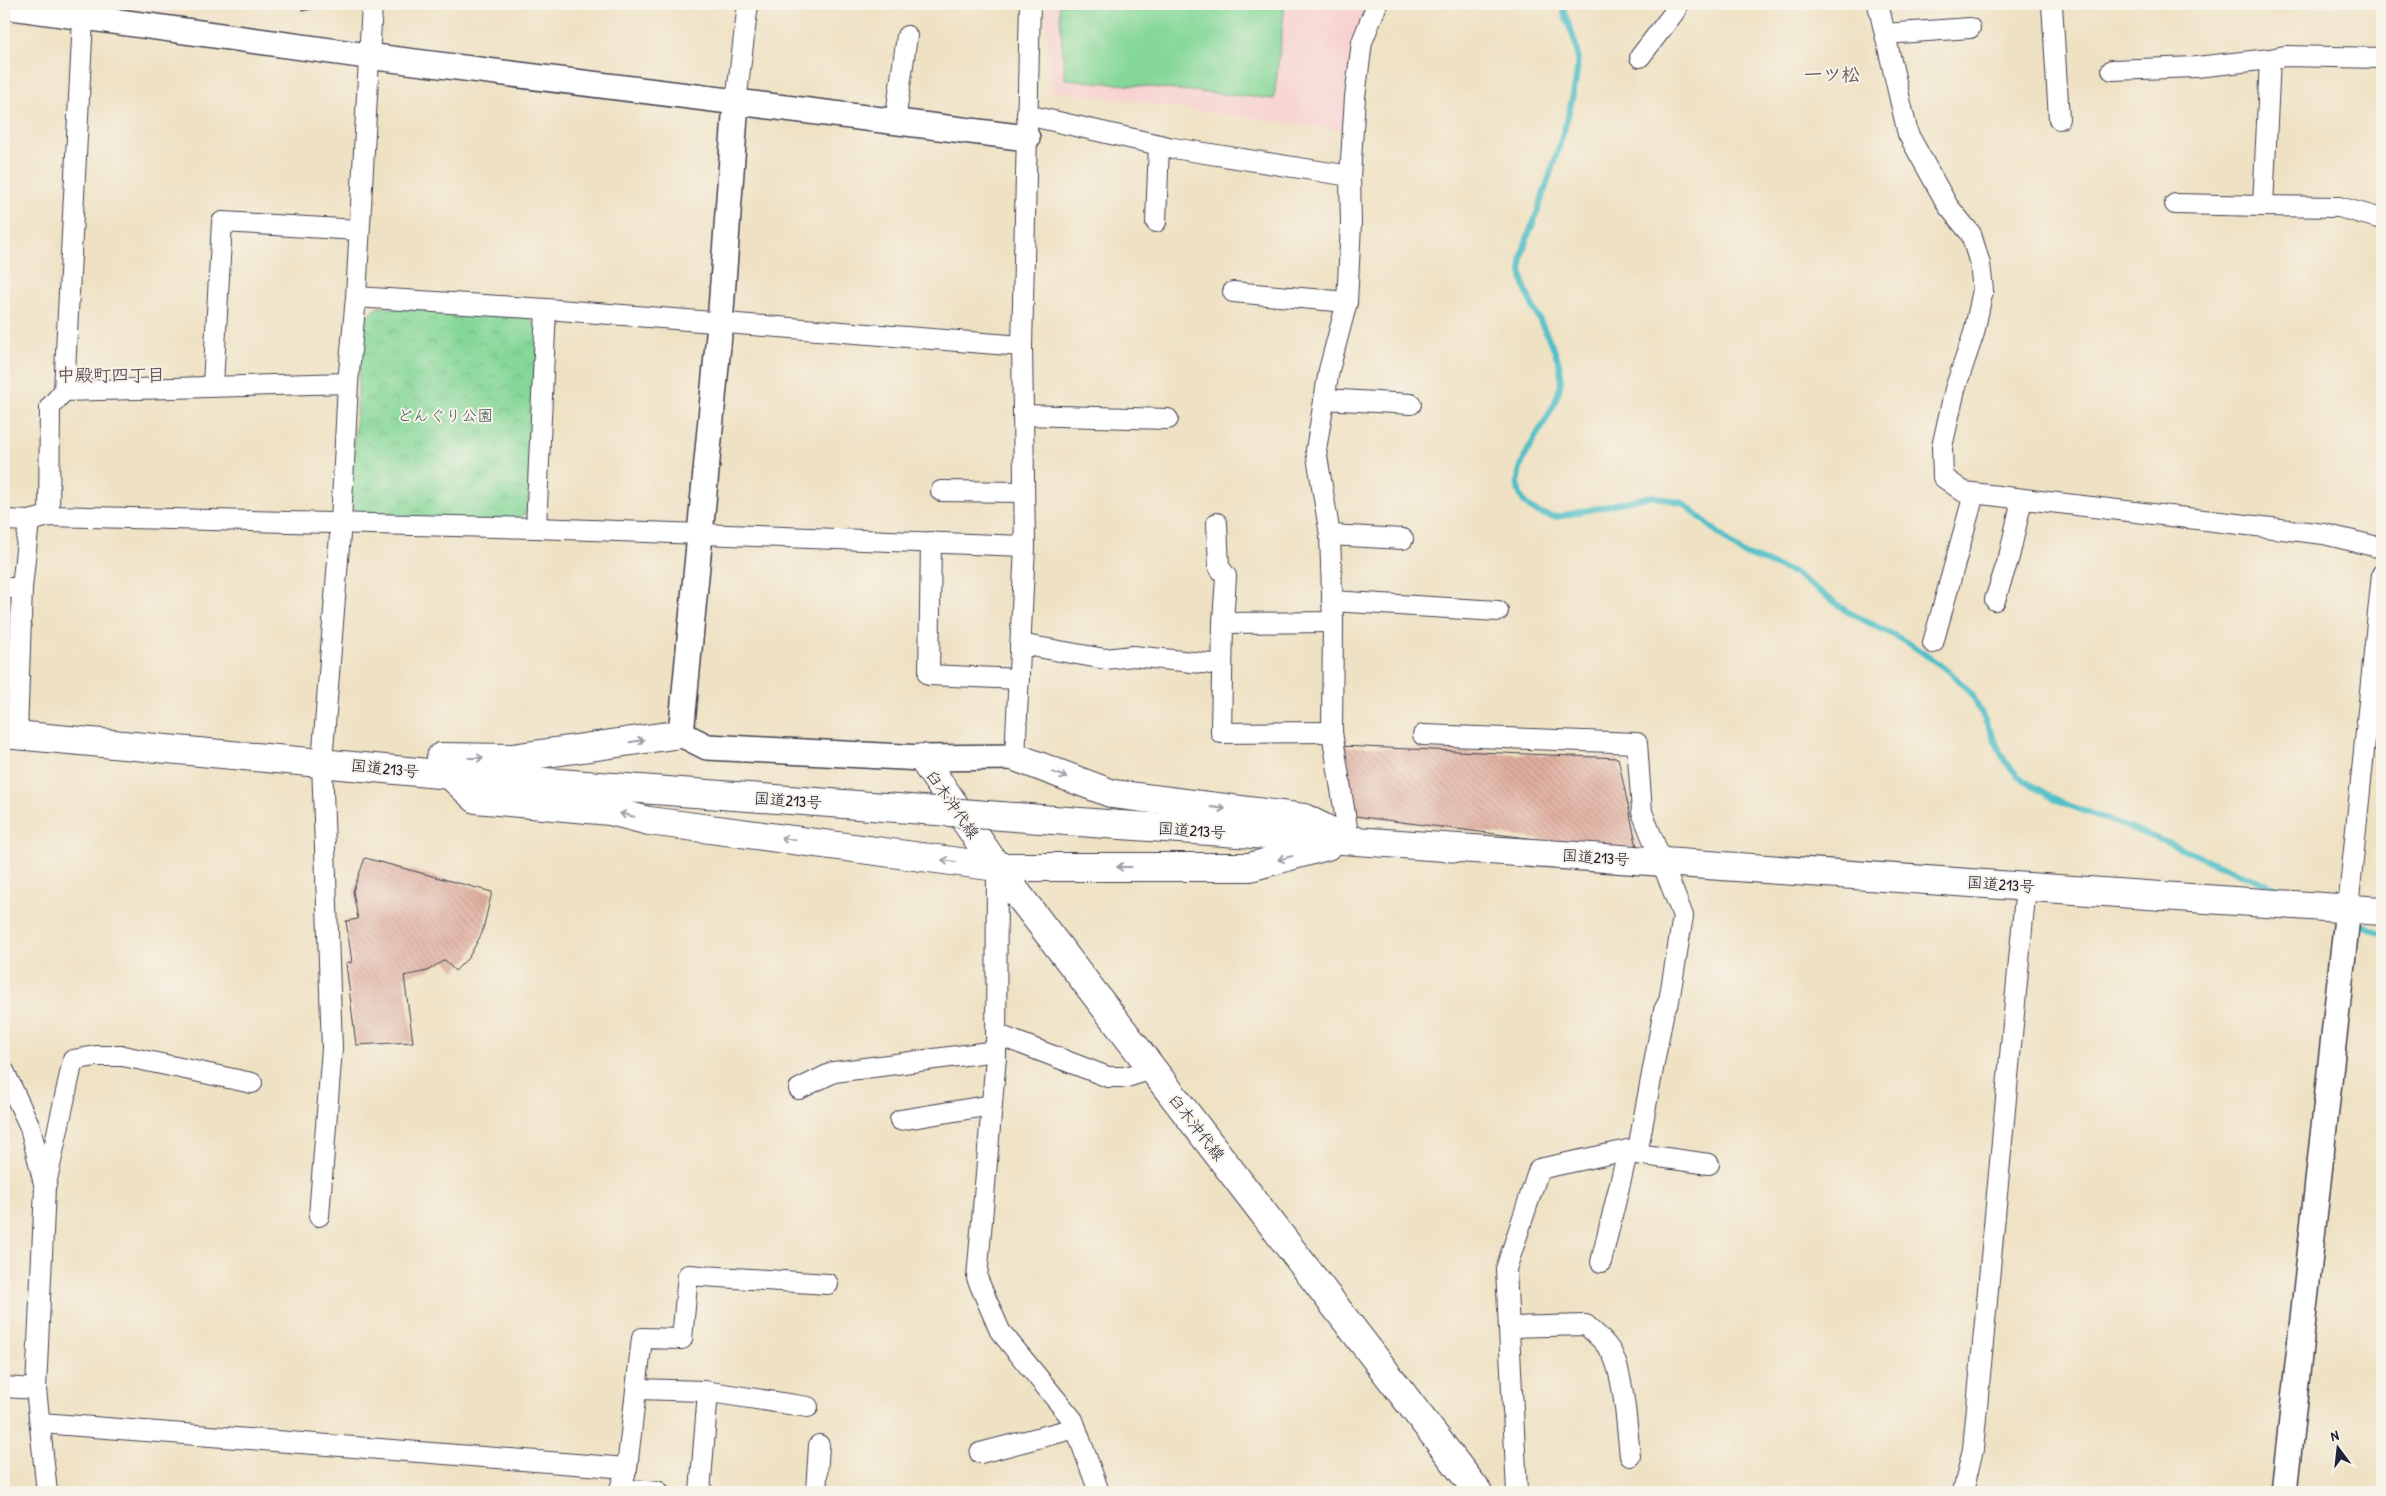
<svg xmlns="http://www.w3.org/2000/svg" width="2386" height="1496" font-family="'Patrick Hand','Klee One',sans-serif">
  <style>
    .built { fill: #f7d0cf }
    .park { fill: url(#park-crowns); stroke: #537c6a }
    .garden { fill: #84d798; stroke: #537c6a }
    .lines { fill: none; stroke-linecap: round; stroke-linejoin: round }
    .stream { stroke: #51bfc7; stroke-width: 6 }
    .building { fill: url(#building-back-hatch) }
    .minor-casing { stroke: #413f4f; stroke-width: 22 }
    .tertiary-casing { stroke: #413f4f; stroke-width: 28 }
    .secondary-casing { stroke: #413f4f; stroke-width: 30 }
    .trunk-casing { stroke: #413f4f; stroke-width: 30 }
    .minor { stroke: #fff; stroke-width: 20 }
    .tertiary { stroke: #fff; stroke-width: 25 }
    .secondary { stroke: #fff; stroke-width: 28 }
    .trunk { stroke: #fff; stroke-width: 28 }
    .trunk-bridge-casing { stroke: #413f4f; stroke-width: 30; stroke-linecap: butt }
    .trunk-bridge { stroke: #fff; stroke-width: 28 }
    .oneway { stroke: #9c9ca7 }
    .labels { text-anchor: middle; stroke-width: 4; stroke-linejoin: round; paint-order: stroke }
    .park-label { font-size: 16px; fill: #3f5857; stroke: #f7f3e8 }
    .street-label { font-size: 16px; fill: #22223b; stroke: #f7f3e8 }
    .neighbourhood-label { font-size: 18px; font-weight: bold; fill: #64535e; stroke: #f7f3e8 }
    .quarter-label { font-size: 19px; font-weight: bold; fill: #64535e; stroke: #f7f3e8 }
  </style>
  <defs>
    <pattern id="park-crowns" width="20" height="18" patternUnits="userSpaceOnUse" patternTransform="scale(1.25)"><rect width="20" height="18" fill="#84d798"/><path d="M2 6a3 3 0 1 1 6 0M12 15a3 3 0 1 1 6 0" fill="none" stroke="#72b884"/></pattern>
    <pattern id="building-back-hatch" width="6" height="6" patternUnits="userSpaceOnUse" patternTransform="scale(1.25)"><rect width="6" height="6" fill="#e0ae9f"/><path d="M-1 5l2 2M0 0l6 6M5-1l2 2" fill="none" stroke="#c0958a"/></pattern>
  </defs>
  <rect width="100%" height="100%" fill="#f7f3e8"/>
  <filter id="ink" filterUnits="userSpaceOnUse"><feTurbulence type="fractalNoise" baseFrequency=".02" numOctaves="2"/><feDisplacementMap in="SourceGraphic" scale="10" xChannelSelector="R" yChannelSelector="G"/><feConvolveMatrix kernelMatrix="1 2 1 2 8 2 1 2 1" color-interpolation-filters="sRGB"/></filter>
  <filter id="wash" filterUnits="userSpaceOnUse"><feTurbulence type="fractalNoise" baseFrequency=".0096" numOctaves="4" result="noise"/><feDisplacementMap in="SourceGraphic" scale="20" xChannelSelector="R" yChannelSelector="G"/><feGaussianBlur stdDeviation="1.12" result="paint"/><feColorMatrix in="noise" values="0 0 0 0 0 0 0 0 0 0 0 0 0 0 0 0 0 1.4 0 .05"/><feComposite in="paint" operator="in"/></filter>
  <g filter="url(#wash)">
    <rect width="100%" height="100%" fill="#efe1c3"/>
    <path class="built" d="M1046,4h327l-26,127 -296,-41z"/>
    <path class="park" d="M378,307l150,9 12,17 -13,179 -14,11 -152,-5 -11,-16 13,-181z"/>
    <path class="garden" d="M1059,4h226l-11,95 -209,-20z"/>
    <g class="lines">
      <g class="stream">
        <path d="M1562,4c3,16 12,30 15,46 5,34 -24,116 -36,151 -6,21 -19,43 -20,65 0,36 43,84 40,114 -1,7 -3,15 -6,22 -10,27 -59,77 -26,105 9,7 17,9 28,10l95,-21 31,7 59,50 52,20 54,39 59,30 42,29 23,23 33,67 12,14 17,12 29,16 111,42 61,27 60,22"/>
        <path d="M2352,920l30,14"/>
      </g>
    </g>
    <g id="blocks">
      <g class="building">
        <path d="M303,4h27v1l-28,6z"/>
        <path d="M1340,746l278,12 20,94 -284,-36z"/>
        <path d="M365,858l127,34 -10,41 -13,24 -14,14 -10,-11 -18,11 -23,5 9,66 -57,3 -10,-82 6,-1 -6,-41 12,-2 -5,-28z"/>
      </g>
    </g>
  </g>
  <g filter="url(#ink)">
    <use href="#blocks" fill-opacity="0" stroke="#413f4f" stroke-width="1"/>
    <g class="lines">
      <g class="minor-casing">
        <g id="minor">
          <path d="M1878,4l30,130 40,72 23,28 9,30 3,26 -9,43 -19,56 -13,58 1,30 21,15 360,42 58,14"/>
          <path d="M2052,4l7,115"/>
          <path d="M1885,34l85,-6"/>
          <path d="M1640,57l36,-47v-6"/>
          <path d="M2382,58l-97,-2 -15,3 -7,147 76,1 43,12"/>
          <path d="M2112,70l84,-3 74,-8"/>
          <path d="M736,102l12,-98"/>
          <path d="M1027,115l146,33 177,28"/>
          <path d="M895,122l12,-86"/>
          <path d="M2175,204l88,2"/>
          <path d="M1156,222l3,-77"/>
          <path d="M1233,292l114,10"/>
          <path d="M356,297l190,12 476,37"/>
          <path d="M213,385l9,-163 136,8"/>
          <path d="M64,391l284,-8"/>
          <path d="M1324,399l87,5"/>
          <path d="M1023,415l145,4"/>
          <path d="M941,491l83,1"/>
          <path d="M49,516l1,-109 14,-16 19,-372"/>
          <path d="M4,520l25,1 20,-5 487,12 489,18"/>
          <path d="M1217,523l2,44 7,9 -3,47"/>
          <path d="M536,528l10,-219"/>
          <path d="M1330,535l73,4"/>
          <path d="M931,542l-2,133 90,4"/>
          <path d="M4,588h18"/>
          <path d="M1995,600l14,-43 13,-58"/>
          <path d="M1332,601l166,10"/>
          <path d="M1933,643l41,-149"/>
          <path d="M1020,644l85,15 28,-3 89,9"/>
          <path d="M1332,732l-111,1 2,-110 110,-1"/>
          <path d="M17,734l5,-146 7,-67"/>
          <path d="M1423,735l214,8 5,69 41,104 -14,85 -5,9 -27,144 -9,-4 -89,19 -33,100 11,223"/>
          <path d="M1015,757l10,-211 -3,-200 8,-342"/>
          <path d="M1349,840l-17,-108 1,-110 -3,-87 -14,-85 13,-80 18,-68 4,-78 -1,-48 5,-79 7,-55 15,-38"/>
          <path d="M997,867l-1,190 -19,221 23,53 73,89 26,72"/>
          <path d="M2348,908l34,-334"/>
          <path d="M996,1034l112,43h19l25,-8"/>
          <path d="M4,1071l26,56 15,61 -9,201 11,103"/>
          <path d="M799,1089l35,-17 162,-21"/>
          <path d="M900,1120l92,-15"/>
          <path d="M1637,1154l72,10"/>
          <path d="M46,1184l27,-124 23,-4h27l129,27"/>
          <path d="M319,1216l13,-168 -10,-286 19,-240 7,-139 8,-86 16,-293"/>
          <path d="M1601,1262l27,-112"/>
          <path d="M1509,1327l77,-2c9,8 18,16 24,25 14,21 17,80 20,106"/>
          <path d="M4,1387l32,2"/>
          <path d="M637,1389l67,2 104,16"/>
          <path d="M41,1423l586,45 -8,24"/>
          <path d="M980,1453l96,-25"/>
          <path d="M627,1468l15,-130 40,1 6,-64 140,9"/>
          <path d="M620,1489l39,3"/>
          <path d="M700,1492l8,-100"/>
          <path d="M816,1492l3,-47"/>
          <path d="M1963,1492l10,-43 53,-563"/>
        </g>
      </g>
      <g class="tertiary-casing">
        <g id="tertiary">
          <path d="M4,6l363,50 660,82"/>
          <path d="M736,102l-16,222 -39,410 26,13 215,11 93,-1"/>
          <path d="M2284,1492l64,-584"/>
        </g>
      </g>
      <g class="secondary-casing">
        <path id="secondary" d="M922,758l75,109 481,625"/>
      </g>
      <g class="trunk-casing">
        <g id="trunk">
          <path d="M4,734l446,41 434,32"/>
          <path d="M441,757l71,1 169,-24"/>
          <path d="M1015,757l98,37 191,24 28,14"/>
          <path d="M450,775l26,24 134,12 39,10 348,46h253l77,-21"/>
          <path d="M1106,824l1276,87"/>
        </g>
      </g>
      <use href="#minor" class="minor"/>
      <use href="#tertiary" class="tertiary"/>
      <use href="#secondary" class="secondary"/>
      <use href="#trunk" class="trunk"/>
      <g class="trunk-bridge-casing">
        <path id="trunk-bridge" d="M884,807l222,17"/>
      </g>
      <use href="#trunk-bridge" class="trunk-bridge"/>
    </g>
    <defs><path id="oneway-shaft" d="M-6 0H5M1.5-3L5.5 0L1.5 3" fill="none" stroke-width="1.6" stroke-linecap="round" stroke-linejoin="round" transform="scale(1.25)"/></defs>
    <g class="oneway">
      <use href="#oneway-shaft" transform="translate(637 741) rotate(-9)"/>
      <use href="#oneway-shaft" transform="translate(476 758)"/>
      <use href="#oneway-shaft" transform="translate(1060 775) rotate(21)"/>
      <use href="#oneway-shaft" transform="translate(1218 808) rotate(7)"/>
      <use href="#oneway-shaft" transform="translate(627 815) rotate(-166)"/>
      <use href="#oneway-shaft" transform="translate(788 839) rotate(-172)"/>
      <use href="#oneway-shaft" transform="translate(1285 858) rotate(165)"/>
      <use href="#oneway-shaft" transform="translate(949 861) rotate(-172)"/>
      <use href="#oneway-shaft" transform="translate(1124 867) rotate(180)"/>
    </g>
  </g>
  <g class="labels">
    <g class="park-label">
      <text x="445" y="421">どんぐり公園</text>
    </g>
    <g class="street-label">
      <text transform="translate(385 768) rotate(6)" y="6">国道213号</text>
      <text transform="translate(788 800) rotate(4)" y="6">国道213号</text>
      <text transform="translate(953 804) rotate(55)" y="6">臼木沖代線</text>
      <text transform="translate(1192 830) rotate(4)" y="6">国道213号</text>
      <text transform="translate(1596 857) rotate(4)" y="6">国道213号</text>
      <text transform="translate(2001 884) rotate(4)" y="6">国道213号</text>
      <text transform="translate(1197 1127) rotate(52)" y="6">臼木沖代線</text>
    </g>
    <g class="neighbourhood-label">
      <text x="111" y="381">中殿町四丁目</text>
    </g>
    <g class="quarter-label">
      <text x="1832" y="81">一ツ松</text>
    </g>
  </g>
  <rect width="2386" height="1496" fill="none" stroke="#f7f3e8" stroke-width="20"/>
  <g transform="translate(2338 1448) rotate(345)" stroke="#f7f3e8" stroke-width="4" paint-order="stroke">
  <path d="M0-4L9 19L0 12L-9 19Z" fill="#22223b"/>
  <text y="-8" font-size="14" font-weight="bold" text-anchor="middle" fill="#22223b">N</text>
  </g>
</svg>
